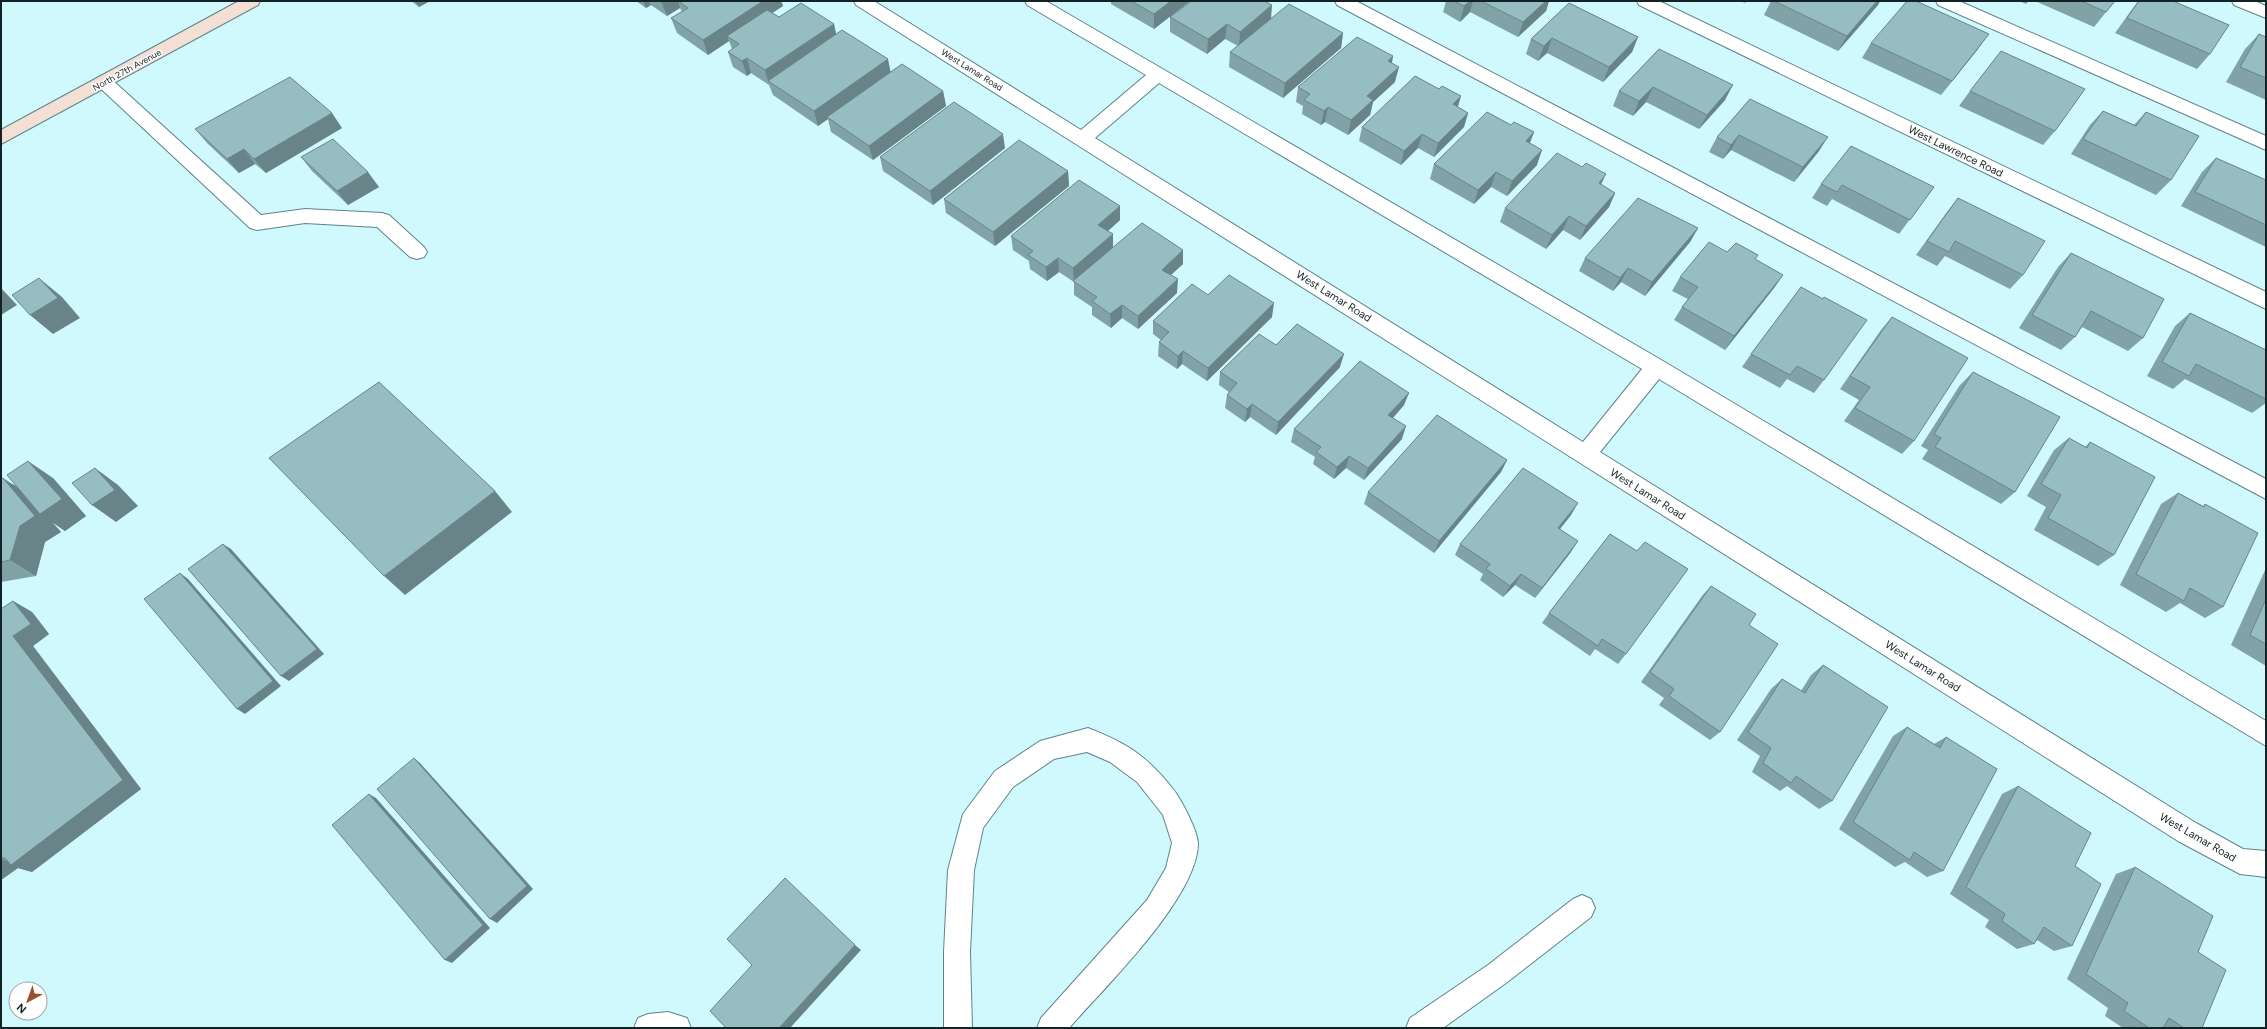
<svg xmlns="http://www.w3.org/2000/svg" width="2267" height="1029" font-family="Figtree,sans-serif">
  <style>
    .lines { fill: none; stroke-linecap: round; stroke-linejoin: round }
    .lane-casing { stroke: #5e8388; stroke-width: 2 }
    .street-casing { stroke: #5e8388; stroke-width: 2 }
    .secondary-casing { stroke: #5e8388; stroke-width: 2 }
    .lane { fill: #fff; fill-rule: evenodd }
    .street { fill: #fff; fill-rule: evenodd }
    .secondary { fill: #f3dfd4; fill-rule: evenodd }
    .wall { fill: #81a3a7 }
    .shaded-wall { fill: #698488 }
    .building { fill: #96bdc2; stroke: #698488 }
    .labels { text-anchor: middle; stroke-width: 3; stroke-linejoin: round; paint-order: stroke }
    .far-street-label { font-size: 9px; fill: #132224; stroke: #fefefe }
    .street-label { font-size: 11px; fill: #132224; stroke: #fefefe }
  </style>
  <rect width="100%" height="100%" fill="#d0f9fe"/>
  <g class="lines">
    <g class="lane-casing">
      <g id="lane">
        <path d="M1335,1h21l910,478v20l-929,-494z"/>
        <path d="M1936,1h23l307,135v14l-328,-145z"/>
        <path d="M104,76l6,2 151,137 44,-6 77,4 7,2 35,32 3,5 -3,5 -7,2 -7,-2 -33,-30 -72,-4 -48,7 -7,-2 -152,-142 -3,-4 3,-4z"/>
        <path d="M1088,728c40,16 58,27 85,61 8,10 25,42 25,55 -1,54 -93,143 -129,184h-32l4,-10 106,-118 19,-32 6,-25 -9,-28 -26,-33 -27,-20 -23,-10 -33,7 -41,28 -30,41 -9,42 -4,82 2,76h-28v-76l4,-82 15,-56 32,-43 45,-30z"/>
        <path d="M1582,895l9,4 4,9 -4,9 -85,66 -63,45h-37l4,-10 78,-53 85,-66z"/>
        <path d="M668,1012l19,6 4,10h-57l4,-10 10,-4z"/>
      </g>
    </g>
    <g class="street-casing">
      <g id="street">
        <path d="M854,1h20l207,129 65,-55 -119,-70 -2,-4h21l617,360 603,360v25l-607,-367 -59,73 596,371 47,26 23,2v26l-26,-3 -62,-33 -1322,-836zM1159,83l483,286 -59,73 -488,-304z"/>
        <path d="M1637,1h22l607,291v17l-627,-304z"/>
        <path d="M2232,1h23l11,5v12l-32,-13z"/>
      </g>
    </g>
    <g class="secondary-casing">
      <path id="secondary" d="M239,1h21l-2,4 -257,139v-14z"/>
    </g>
    <use href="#lane" class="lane"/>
    <use href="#street" class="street"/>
    <use href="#secondary" class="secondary"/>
  </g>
  <g class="wall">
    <path d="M411,1h19l-11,6z"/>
    <path d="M636,1h145l2,5 -11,7 7,4 55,7 2,10 55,38 52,19 3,15 -73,54 -42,-28 -3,-13 -10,7 -45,-31 -4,-10 -18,-12 -4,3 -14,-9 -5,-15 4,-3 -3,-8 -21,14 -31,-22 -6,-15 11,-6 -2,-4 -13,8 -16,-11 -5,3z"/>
    <path d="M1111,1h79l-36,28 -43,-25z"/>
    <path d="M1446,1h103l-3,10 -28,26 -48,-25 -10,10 -17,-10z"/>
    <path d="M1740,1h7l-2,2z"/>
    <path d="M1771,1h109l-2,4 -40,46 -74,-36z"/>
    <path d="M2019,1h10l-3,3z"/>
    <path d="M2035,1h80l-21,26z"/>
    <path d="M2138,1h35l37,53 -13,15 -82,-36z"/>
    <path d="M1266,2l5,17 72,14 -2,15 -58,50 -54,-31 1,-15 8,-6 -13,-7 -18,15 -37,-22v-15z"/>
    <path d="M1569,3l69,34 -6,15 -29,30 -56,-29 -9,8 -12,-7 5,-15z"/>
    <path d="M2259,34l7,3v63l-40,-18 19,-33z"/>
    <path d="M1871,43l107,6 -37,46 -79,-37z"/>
    <path d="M1659,49l66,51 -26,29 -53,-27 -13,14 -20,-10 6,-15z"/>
    <path d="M1393,56l-1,7 3,19 -22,20 -3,13 -22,20 -23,-13 -4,3 -19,-11 1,-8 -7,-4 2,-15z"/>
    <path d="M1970,91l85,40 -12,14 -84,-39z"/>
    <path d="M1750,99l69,52 -25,31 -63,-32 -8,9 -14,-7 8,-15z"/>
    <path d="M1458,107l10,6 -4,14 -30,30 -16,-9 -17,17 -42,-24 3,-14z"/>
    <path d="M2103,111l31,14 12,-13 25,68 -15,15 -85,-41 19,-29z"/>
    <path d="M1511,125l23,7 -4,11 7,22 -30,31 -16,-9 -17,17 -44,-25 4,-15z"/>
    <path d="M342,128l-76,45 -11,-9 -16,9 -31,-29 -13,-15z"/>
    <path d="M1005,148l-72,57 -50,-34 -3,-14z"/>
    <path d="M301,157l78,30 -31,18 -36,-34z"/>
    <path d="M2216,158l50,22v67l-85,-41 21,-34z"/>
    <path d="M1068,171l1,15 -74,60 -49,-33 -2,-14z"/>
    <path d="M1821,184l113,3 -35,47 -67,-35 -5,7 -15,-8z"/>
    <path d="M1601,185l14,8 -6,14 -29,33 -17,-10 -17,19 -46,-27 5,-14z"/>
    <path d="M1958,198l65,77 -13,14 -65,-33 -8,10 -21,-11 31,-43z"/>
    <path d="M1120,220l-12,11 5,16 70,17 -12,11 6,18 -39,36 -16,-11 -11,10 -19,-13v-8l-18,-12v-13l-15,-10 -12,9 -17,-12 -1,-8 -16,-11 -2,-14z"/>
    <path d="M1698,228l-8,14 -45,54 -24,-14 -8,9 -34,-20 6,-13z"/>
    <path d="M1727,252l28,7 28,16 -9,13 -49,62 -51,-30 8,-13 6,-8 -16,-8 8,-14z"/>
    <path d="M2071,253l72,85 -15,13 -46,-24 -7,10 -14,13 -42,-22 39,-61z"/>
    <path d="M1801,287l23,93 -10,13 -27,-14 -7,9 -38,-21 9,-13z"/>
    <path d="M1208,295l64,22 -65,64 -25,-17 -5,5 -19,-13 1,-14 2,-2 -8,-6v-13z"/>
    <path d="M2190,313l76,37v53l-14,10 -67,-34 -12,10 -26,-13 28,-50z"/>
    <path d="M1892,317l22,124 -12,13 -58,-33 15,-21 -19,-11 41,-59z"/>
    <path d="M1276,345l64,22 -64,68 -26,-18 -5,5 -20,-14 2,-13 2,-3 -10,-7 1,-13z"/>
    <path d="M1973,372l42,120 -14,12 -79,-45 6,-9 -7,-4 39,-61z"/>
    <path d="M1404,405l-11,13 9,21 -38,41 -18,-12 -12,11 -21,-15 2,-7 -24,-15 3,-13z"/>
    <path d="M2069,438l16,9 5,-5 24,113 -16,11 -64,-36 12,-23 -19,-11 27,-46z"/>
    <path d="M1507,460l-6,12 -67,81 -70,-49 4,-12z"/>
    <path d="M53,478l33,38 -21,15 -13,-9 9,10 -16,10 -9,34 -35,6v-103l16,7z"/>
    <path d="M2178,493l25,13 2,-2 18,103 -18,11 -25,-15 -14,9 -46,-27 41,-81z"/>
    <path d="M1571,515l-11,14 11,23 -36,46 -20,-13 -12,12 -23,-17 3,-6 -28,-19 5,-11z"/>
    <path d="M1610,534l16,120 -8,10 -23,-15 -5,7 -48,-33 7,-10z"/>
    <path d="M2266,568v98l-35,-21z"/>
    <path d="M1711,586l38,39 -29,107 -10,8 -51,-35 5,-7 -23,-16 61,-86z"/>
    <path d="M13,601l19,11 17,22 -16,12 108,143 -109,83 -14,-4 -17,12v-271z"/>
    <path d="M1823,665l9,136 -13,8 -32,-23 -7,5 -28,-19 8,-16 -23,-16 34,-51 11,-10 19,12 10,-16z"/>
    <path d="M1907,727l27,17 12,-7 -3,134 -16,6 -22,-15 -10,5 -56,-38 54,-93z"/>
    <path d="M2018,786l57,80 -3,80 -18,5 -17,-11 -3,4 -17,5 -32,-22 4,-7 -39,-26 52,-100z"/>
    <path d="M2135,867l63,85 4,76h-79l-18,-12 3,-8 -41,-29 49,-105z"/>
  </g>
  <g class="shaded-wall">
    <path d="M415,1h15l-11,6z"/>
    <path d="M643,1h6l2,4 -5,3z"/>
    <path d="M661,1h17l2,7 -13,8z"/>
    <path d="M763,1h18l2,5 -51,33 -5,-3 2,5 -21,14 -5,-15z"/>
    <path d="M1171,1h19l-36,28v-15z"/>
    <path d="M1470,1h3l-3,11 -10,10 4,-16z"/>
    <path d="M1546,1h3l-3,10 -28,26 5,-15z"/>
    <path d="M1877,1h3l-2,4 -40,46 9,-15z"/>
    <path d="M1272,5l-1,15 -32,27 1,-15z"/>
    <path d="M834,24l3,15 -69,42 -3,-11z"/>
    <path d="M1227,24l-2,15 -18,15 1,-15z"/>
    <path d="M1343,33l-2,15 -58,50 2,-15z"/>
    <path d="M1989,34l-11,15 -37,46 11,-14z"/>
    <path d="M1638,37l-6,15 -29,30 6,-15z"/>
    <path d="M1552,38l-5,15 -9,8 6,-15z"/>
    <path d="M1393,56l-3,15 -2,-10z"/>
    <path d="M747,58l4,15 -4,3 -5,-15z"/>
    <path d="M888,59l3,15 -64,43 1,2 -10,7 -4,-15z"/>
    <path d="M1399,67l-4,15 -22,20 -3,13 -22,20 3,-15 16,-24z"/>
    <path d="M1733,85l-8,15 -26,29 8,-14z"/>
    <path d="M1653,87l-7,15 -13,14 6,-15z"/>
    <path d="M943,91l3,15 -73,54 -4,-14z"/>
    <path d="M1461,96l-4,14 -4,-6z"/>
    <path d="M1328,107l-3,15 -4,3 3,-14z"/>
    <path d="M332,113l10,15 -76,45 -12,-14z"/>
    <path d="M1468,113l-4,14 -30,30 4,-14z"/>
    <path d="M1534,132l-6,15 -2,-6z"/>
    <path d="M1003,134l2,14 -72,57 -3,-14z"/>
    <path d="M1422,134l-4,14 -17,17 3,-14z"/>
    <path d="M1739,135l-8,15 -8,9 8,-14z"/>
    <path d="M1828,137l-9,14 -25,31 9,-15z"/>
    <path d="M244,149l11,15 -16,9 -12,-14z"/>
    <path d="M1542,150l-5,15 -30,31 5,-15z"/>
    <path d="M1068,171l1,15 -74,60 -2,-14z"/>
    <path d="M368,172l11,15 -31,18 -11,-14z"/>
    <path d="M1496,172l-5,15 -17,17 4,-14z"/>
    <path d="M1606,174l-7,15v-6z"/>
    <path d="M1615,193l-6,14 -29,33 6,-14z"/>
    <path d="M1120,206v14l-21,19 -1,-14z"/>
    <path d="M1569,216l-6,14 -17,19 6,-14z"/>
    <path d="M1698,228l-8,14 -45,54 7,-14z"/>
    <path d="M1113,234v14l-39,34 -1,-14z"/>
    <path d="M1183,250v14l-21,19v-13z"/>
    <path d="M1058,258l1,14 -12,9 -1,-14z"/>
    <path d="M1628,268l-7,14 -8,9 7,-13z"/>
    <path d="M1783,275l-9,13 -49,62 9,-14z"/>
    <path d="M39,278l23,19 18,21 -27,16 -23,-19z"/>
    <path d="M1178,279l-1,14 -39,36v-13z"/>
    <path d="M1,288l16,17 -16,10z"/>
    <path d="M1274,303l-2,14 -65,64 1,-13z"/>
    <path d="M1122,305v13l-11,10 -1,-14z"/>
    <path d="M1183,351l-1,13 -5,5 1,-13z"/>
    <path d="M1344,354l-4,13 -64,68 2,-13z"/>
    <path d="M1409,393l-5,12 -20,23 4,-13z"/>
    <path d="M1252,404l-2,13 -5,5 2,-13z"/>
    <path d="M1406,426l-4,13 -38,41 4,-12z"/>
    <path d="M1349,456l-3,12 -12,11 3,-12z"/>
    <path d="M1507,460l-6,12 -67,81 5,-12z"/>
    <path d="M28,461l25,17 33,38 -21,15 -13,-9 9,10 -16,10 -9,34 -26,-16 -7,-82 26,17z"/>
    <path d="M95,468l23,17 20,21 -22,16 -24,-17z"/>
    <path d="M495,491l17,21 -107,83 -21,-19z"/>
    <path d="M1578,503l-7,12 -20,25 7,-12z"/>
    <path d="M1578,541l-7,11 -36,46 7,-10z"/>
    <path d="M223,544l8,5 93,105 -35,27 -8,-5z"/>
    <path d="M180,573l8,6 93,107 -36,28 -8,-5z"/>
    <path d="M1521,574l-6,11 -12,12 7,-11z"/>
    <path d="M13,601l19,11 17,22 -16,12 108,143 -109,83 -14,-4 -17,12v-21l12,4z"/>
    <path d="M414,758l6,5 113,126 -36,34 -7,-4z"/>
    <path d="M369,794l7,4 114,130 -38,35 -7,-3z"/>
    <path d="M855,945l6,5 -71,78h-11z"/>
  </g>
  <g class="building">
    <path d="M678,1h85l-60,39 -32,-22 17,-10z"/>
    <path d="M1131,1h40l-17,13z"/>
    <path d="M1191,1h73l8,4 -32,27 -13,-8 -19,15 -38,-22z"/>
    <path d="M1454,1h16l-6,5z"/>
    <path d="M1481,1h65l-23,21z"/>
    <path d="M1774,1h103l-30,35z"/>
    <path d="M1907,1h9l73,33 -37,47 -81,-38z"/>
    <path d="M2081,1h34l-9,11z"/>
    <path d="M2139,1h34l56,24 -19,29 -83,-36z"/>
    <path d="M801,3l33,21 -69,46 -18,-12 -5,3 -14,-9 11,-8 -12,-8 40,-26 12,7z"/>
    <path d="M1569,3l69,34 -29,30 -57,-29 -8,8 -13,-7z"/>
    <path d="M1289,4l54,29 -58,50 -55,-31z"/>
    <path d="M842,30l46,29 -74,52 -46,-30z"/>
    <path d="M2259,34l7,3v41l-26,-11z"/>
    <path d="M1357,37l36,19 -5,5 11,6 -32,29 6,4 -22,20 -23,-13 -4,4 -20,-11 6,-6 -12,-7z"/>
    <path d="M1659,49l74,36 -26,30 -54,-28 -14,14 -20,-10z"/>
    <path d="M2001,51l84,38 -30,42 -85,-40z"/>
    <path d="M902,64l41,27 -74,55 -42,-29z"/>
    <path d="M1415,76l24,13 3,-3 19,10 -8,8 15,9 -30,30 -16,-9 -18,17 -42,-24z"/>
    <path d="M290,77l42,36 -78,46 -10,-10 -17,10 -32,-30z"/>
    <path d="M1750,99l78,38 -25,30 -64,-32 -8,10 -14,-8z"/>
    <path d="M954,102l49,32 -73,57 -50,-34z"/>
    <path d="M2103,111l33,15 10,-14 53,24 -28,44 -88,-41z"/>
    <path d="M1487,112l24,13 3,-3 20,10 -8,9 16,9 -30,31 -16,-9 -18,18 -44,-26z"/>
    <path d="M333,139l35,33 -31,19 -36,-34z"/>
    <path d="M1019,140l49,31 -75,61 -49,-33z"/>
    <path d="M1851,146l83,41 -24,33 -68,-35 -5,7 -16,-8z"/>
    <path d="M1557,153l25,14 4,-4 20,11 -7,9 16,10 -29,33 -17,-10 -17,19 -47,-27z"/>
    <path d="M2216,158l50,22v45l-71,-33z"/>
    <path d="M1079,180l41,26 -22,19 15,9 -40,34 -15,-10 -12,9 -18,-12 5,-4 -22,-15z"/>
    <path d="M1638,198l60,30 -46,54 -24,-14 -8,10 -35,-20z"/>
    <path d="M1958,198l87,43 -22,34 -68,-34 -6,11 -22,-11z"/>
    <path d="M1142,223l41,27 -21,20 16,9 -40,37 -16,-11 -12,9 -18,-13 5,-4 -24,-16z"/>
    <path d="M1709,242l18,10 9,-9 22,12 -3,4 28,16 -49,61 -52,-29 16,-20 -18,-10z"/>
    <path d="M2071,253l93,46 -21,39 -52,-27 -16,26 -43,-22z"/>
    <path d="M1229,275l45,28 -66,65 -25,-17 -5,5 -19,-14 10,-10 -16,-11 39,-37 16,11z"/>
    <path d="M39,278l19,20 -28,17 -18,-20z"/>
    <path d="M1801,287l22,12 1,-2 43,23 -43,60 -27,-14 -7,9 -39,-21z"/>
    <path d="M2190,313l76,37v49l-70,-35 -7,12 -27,-14z"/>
    <path d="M1892,317l76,41 -54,83 -59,-33 15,-21 -20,-11z"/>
    <path d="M1297,324l47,30 -66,68 -26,-18 -5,5 -20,-14 10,-12 -17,-11 39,-38 17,11z"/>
    <path d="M1360,361l49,32 -21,22 18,11 -38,42 -19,-12 -12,11 -21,-15 5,-5 -27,-18z"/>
    <path d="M1973,372l87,45 -45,75 -80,-45 6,-9 -7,-4z"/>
    <path d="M379,382l116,109 -111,85 -115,-118z"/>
    <path d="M1437,415l70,45 -68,81 -71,-49z"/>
    <path d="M2069,438l18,10 3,-6 65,35 -41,78 -66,-37 13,-23 -20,-11z"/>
    <path d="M28,461l34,38 -22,15 -33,-39z"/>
    <path d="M95,468l20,22 -23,15 -20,-22z"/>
    <path d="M1523,468l55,35 -20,25 20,13 -36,47 -21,-14 -11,12 -24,-17 4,-5 -30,-20z"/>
    <path d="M3,478l32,38 -15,10 -10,34 -9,2v-83z"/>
    <path d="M2178,493l26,14 1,-3 53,29 -35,74 -33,-19 -6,13 -48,-27z"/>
    <path d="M1610,534l27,17 8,-9 43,27 -62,85 -24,-15 -4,7 -49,-33z"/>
    <path d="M223,544l94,105 -36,27 -93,-107z"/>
    <path d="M180,573l93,108 -36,28 -93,-110z"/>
    <path d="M1711,586l45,28 -7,11 29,19 -58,88 -51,-36 5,-7 -24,-17z"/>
    <path d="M2266,599v45l-16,-9z"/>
    <path d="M13,601l18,23 -18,12 110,144 -112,85 -6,-7h-4v-249z"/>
    <path d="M1823,665l65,42 -56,94 -36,-25 -5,7 -28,-20 8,-15 -23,-16 34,-53 23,14z"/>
    <path d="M1907,727l33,21 6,-11 51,32 -54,102 -29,-19 -4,8 -57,-38z"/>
    <path d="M414,758l113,128 -37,33 -113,-130z"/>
    <path d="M2018,786l73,47 -16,33 26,18 -29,62 -28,-19 -10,17 -32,-23 3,-7 -39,-27z"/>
    <path d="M369,794l114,131 -38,35 -113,-135z"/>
    <path d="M2135,867l78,49 -15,36 28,18 -24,58h-18l-15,-10 -6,10h-14l-25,-17 4,-8 -42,-29z"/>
    <path d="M785,878l70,67 -76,83h-53l-16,-17 42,-46 -25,-26z"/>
  </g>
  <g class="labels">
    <g class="far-street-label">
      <text transform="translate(127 70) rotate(-29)" y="3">North 27th Avenue</text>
      <text transform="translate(972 70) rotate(32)" y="3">West Lamar Road</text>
    </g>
    <g class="street-label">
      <text transform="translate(1956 151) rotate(26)" y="4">West Lawrence Road</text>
      <text transform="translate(1334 296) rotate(32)" y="4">West Lamar Road</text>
      <text transform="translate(1648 494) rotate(32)" y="4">West Lamar Road</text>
      <text transform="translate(1923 666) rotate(32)" y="4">West Lamar Road</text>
      <text transform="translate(2198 837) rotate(30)" y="4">West Lamar Road</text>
    </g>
  </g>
  <rect width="2267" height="1029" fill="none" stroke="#132224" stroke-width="4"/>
  <g transform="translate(28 1001) rotate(221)"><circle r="19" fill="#fefefe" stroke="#a0a6a7"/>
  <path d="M0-3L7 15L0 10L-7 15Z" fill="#975227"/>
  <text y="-6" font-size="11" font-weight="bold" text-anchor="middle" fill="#132224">N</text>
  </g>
</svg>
